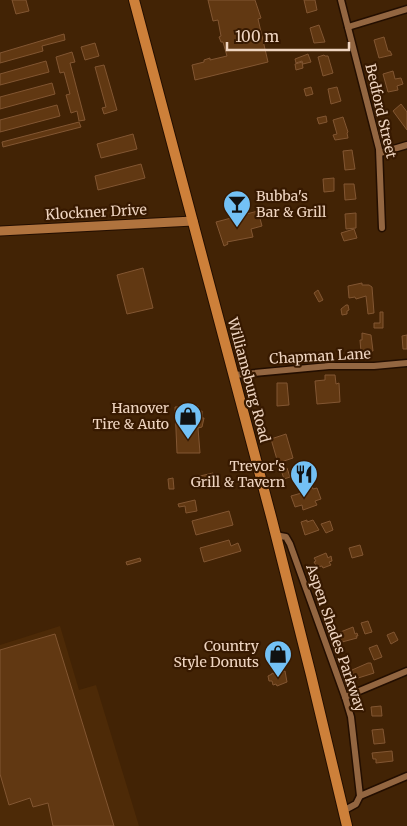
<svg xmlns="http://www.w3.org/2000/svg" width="407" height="826" font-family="Merriweather,serif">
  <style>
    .built { fill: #4d2a07 }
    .building { fill: #613812; stroke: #825632 }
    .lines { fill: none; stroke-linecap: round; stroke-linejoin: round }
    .street-casing { stroke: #230e00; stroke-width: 9 }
    .secondary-casing { stroke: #230e00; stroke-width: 11 }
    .primary-casing { stroke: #230e00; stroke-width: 12 }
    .street { stroke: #936641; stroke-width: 6 }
    .secondary { stroke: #b0733e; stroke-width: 9 }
    .primary { stroke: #cd803a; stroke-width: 10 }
    .labels { text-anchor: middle; stroke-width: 4.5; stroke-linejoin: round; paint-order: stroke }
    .street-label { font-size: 14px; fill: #efd5c1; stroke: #371900 }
    .poi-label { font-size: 14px; fill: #efd5c1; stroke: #371900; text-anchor: end }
  </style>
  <rect width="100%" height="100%" fill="#422305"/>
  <path class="built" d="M60,626l19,64 17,-5 43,141h-139v-181z"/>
  <g class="building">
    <path d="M12,0h14l3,11 -13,3z"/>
    <path d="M208,0h47l6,18 -3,1 10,43 -73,18 -3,-15 12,-3v-2l6,-2v2l17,-4 -4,-14h-2l-2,-5 2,-1 -3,-16 -5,1z"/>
    <path d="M304,0h11l2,10 -10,3z"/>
    <path d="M319,25l6,17 -11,1 -4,-15z"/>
    <path d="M64,34l1,6 -23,6 1,5 -43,12v-10z"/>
    <path d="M384,37l4,14h2l2,4 -13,3 -5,-18z"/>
    <path d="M95,43l4,13 -14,4 -4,-13z"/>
    <path d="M72,52l3,10 -5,1 15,57 -6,1 -2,-10 -6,2 -5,-18 4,-1 -6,-22 -4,1 -4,-16z"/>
    <path d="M308,54l3,8 -8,2 -1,-3 -6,2 -1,-4z"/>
    <path d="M324,55l1,1h3l5,17 -10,3 -5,-19z"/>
    <path d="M46,61l3,11 -49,13v-11z"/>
    <path d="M302,62l1,6 -7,2 -1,-6z"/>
    <path d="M104,65l13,45 -13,4 -2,-6 4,-1 -11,-40z"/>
    <path d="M393,71l2,8 6,-1 2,6 -6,2 1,4 -10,2 -5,-18z"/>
    <path d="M52,83l3,11 -55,15v-12z"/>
    <path d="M311,87l2,7 -7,2 -2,-7z"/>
    <path d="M337,87l4,14 -10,3 -3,-15z"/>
    <path d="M401,104l6,8v18l-14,-19z"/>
    <path d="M57,105l3,11 -60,16v-12z"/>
    <path d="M326,116l1,6 -8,2 -2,-6z"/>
    <path d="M343,117l5,15 -1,1 1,5 -13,2 -2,-5 4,-1 -4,-14z"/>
    <path d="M79,122l2,5 -78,20 -1,-5z"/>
    <path d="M133,134l4,15 -36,9 -4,-14z"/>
    <path d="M352,150l3,19 -10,1 -2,-19z"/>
    <path d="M141,164l4,14 -47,12 -3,-14z"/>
    <path d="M334,178v13l-10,1 -1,-13z"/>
    <path d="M344,184h10l2,15 -11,1z"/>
    <path d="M258,211l4,15 -11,3 2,8 -26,5 1,2 -4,2 -8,-24z"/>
    <path d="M356,213v15l-10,1 -1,-15z"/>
    <path d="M354,229l3,9 -13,3 -3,-8z"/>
    <path d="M143,268l10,40 -26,6 -10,-39z"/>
    <path d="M362,283v2h7l3,2 2,26 -6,1 -2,-18 -10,3 -1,-2 -6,1 -1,-12z"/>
    <path d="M318,290l5,10 -4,2 -5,-9z"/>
    <path d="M346,305h2l1,5 -2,1v3l-5,1 -1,-6z"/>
    <path d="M380,312h3v16h-9v-5h6z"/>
    <path d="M362,333l9,2 2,16 -12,1 -1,-12h2z"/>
    <path d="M407,335v14h-4l-1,-13z"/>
    <path d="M325,375h10l1,9 3,-1 1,19 -23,2 -2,-23 10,-1z"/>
    <path d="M277,383h10l2,22 -12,1z"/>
    <path d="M198,406v6l4,-1v7h2l-2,9 -4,1 2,25h-23l-2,-46z"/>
    <path d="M286,434l7,24 -15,5 -7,-24z"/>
    <path d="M287,468l3,9 -6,2 -3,-9z"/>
    <path d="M213,473l3,10 -15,4 -1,-11z"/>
    <path d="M173,478l1,11h-5l-1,-10z"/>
    <path d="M312,487l1,2 4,-1 4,11 -6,2 2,4 -14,5 -1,-5 -7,2 -4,-11 14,-4 -1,-3z"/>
    <path d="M195,500l2,11 -11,2 -1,-7 -6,1 -1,-3z"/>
    <path d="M229,511l4,14 -37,10 -4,-14z"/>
    <path d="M307,520v2l6,-2 6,10 -14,5 -4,-13z"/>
    <path d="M330,521l3,9 -7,3 -5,-9z"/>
    <path d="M229,540l2,6 7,-3 3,8 -37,11 -4,-14z"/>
    <path d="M360,545l3,10 -11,3 -3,-10z"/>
    <path d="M326,553l2,5 3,-2 1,5 -3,1 2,3 -8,3 -1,-2 -5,1 -3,-5 2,-1 -2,-3z"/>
    <path d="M140,558l1,3 -14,4 -1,-3z"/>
    <path d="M368,621l4,11 -7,2 -4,-11z"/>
    <path d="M353,627l2,7 2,-1 1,3h-2l1,2 -15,4 -4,-9z"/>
    <path d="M394,632l4,8 -7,4 -4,-9z"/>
    <path d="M55,634l59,192h-61l-5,-23 -15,4 -3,-9 -21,7 -9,-31v-124z"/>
    <path d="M377,645l5,12 -8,3 -5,-12z"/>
    <path d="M368,663h3l3,10 -19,6 -3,-9z"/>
    <path d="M285,671l2,11 -10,4 -1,-2 -3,1 -1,-4h-3l-1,-5 4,-2v-1l2,1z"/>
    <path d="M381,706l1,10h-10l-1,-9z"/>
    <path d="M383,729l2,14 -11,1 -2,-14z"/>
    <path d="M392,751l1,10 -17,2v-4h-3l-1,-6z"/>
  </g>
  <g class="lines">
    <g class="street-casing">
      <g id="street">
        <path d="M341,0l38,149 3,79"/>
        <path d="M348,27l59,-18"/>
        <path d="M380,153l27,-8"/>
        <path d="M234,375l95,-9h45l33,-3"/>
        <path d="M275,535l11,2 4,7 55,153 6,20 9,79 -4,8 -13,7"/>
        <path d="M345,697l62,-26"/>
        <path d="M360,796l47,-20"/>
      </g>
    </g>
    <g class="secondary-casing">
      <path id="secondary" d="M0,231l193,-10"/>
    </g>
    <g class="primary-casing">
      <path id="primary" d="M134,0l138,520 39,155 36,151"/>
    </g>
    <use href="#street" class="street"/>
    <use href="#secondary" class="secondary"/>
    <use href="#primary" class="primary"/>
  </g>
  <defs>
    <g id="bar-pin" transform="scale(1.4375)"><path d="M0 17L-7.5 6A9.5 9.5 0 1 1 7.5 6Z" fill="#73c1f5" stroke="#371900"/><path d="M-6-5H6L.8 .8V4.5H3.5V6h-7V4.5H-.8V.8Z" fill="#111"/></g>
    <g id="shop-pin" transform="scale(1.4375)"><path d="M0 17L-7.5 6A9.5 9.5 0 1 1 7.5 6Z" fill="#73c1f5" stroke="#371900"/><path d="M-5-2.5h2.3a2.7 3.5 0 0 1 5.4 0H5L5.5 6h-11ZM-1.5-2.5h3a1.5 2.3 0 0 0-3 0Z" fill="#111"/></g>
    <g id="restaurant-pin" transform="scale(1.4375)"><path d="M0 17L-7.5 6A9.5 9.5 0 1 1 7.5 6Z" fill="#73c1f5" stroke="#371900"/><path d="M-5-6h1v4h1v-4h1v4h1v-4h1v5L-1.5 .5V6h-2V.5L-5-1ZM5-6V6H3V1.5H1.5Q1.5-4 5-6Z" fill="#111"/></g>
  </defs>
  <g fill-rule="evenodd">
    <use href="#bar-pin" x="237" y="204"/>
    <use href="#shop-pin" x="188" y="416"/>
    <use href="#restaurant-pin" x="304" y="474"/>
    <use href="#shop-pin" x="278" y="654"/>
  </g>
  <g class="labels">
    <g class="street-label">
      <text transform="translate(381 111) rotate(77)" y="5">Bedford Street</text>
      <text transform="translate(96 212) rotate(-3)" y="5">Klockner Drive</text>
      <text transform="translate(320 356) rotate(-3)" y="5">Chapman Lane</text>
      <text transform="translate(249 380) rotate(75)" y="5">Williamsburg Road</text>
      <text transform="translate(336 638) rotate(71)" y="5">Aspen Shades Parkway</text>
    </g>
    <g class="poi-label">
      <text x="256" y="201" text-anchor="start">Bubba's<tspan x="256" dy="16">Bar &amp; Grill</tspan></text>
      <text x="169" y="413">Hanover<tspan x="169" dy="16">Tire &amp; Auto</tspan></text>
      <text x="285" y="471">Trevor's<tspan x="285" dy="16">Grill &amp; Tavern</tspan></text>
      <text x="259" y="651">Country<tspan x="259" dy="16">Style Donuts</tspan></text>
    </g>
  </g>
  <path d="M227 42v8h122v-8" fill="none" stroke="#efd5c1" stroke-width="2.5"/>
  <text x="235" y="42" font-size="15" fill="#efd5c1" stroke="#371900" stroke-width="4" paint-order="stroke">100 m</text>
</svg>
